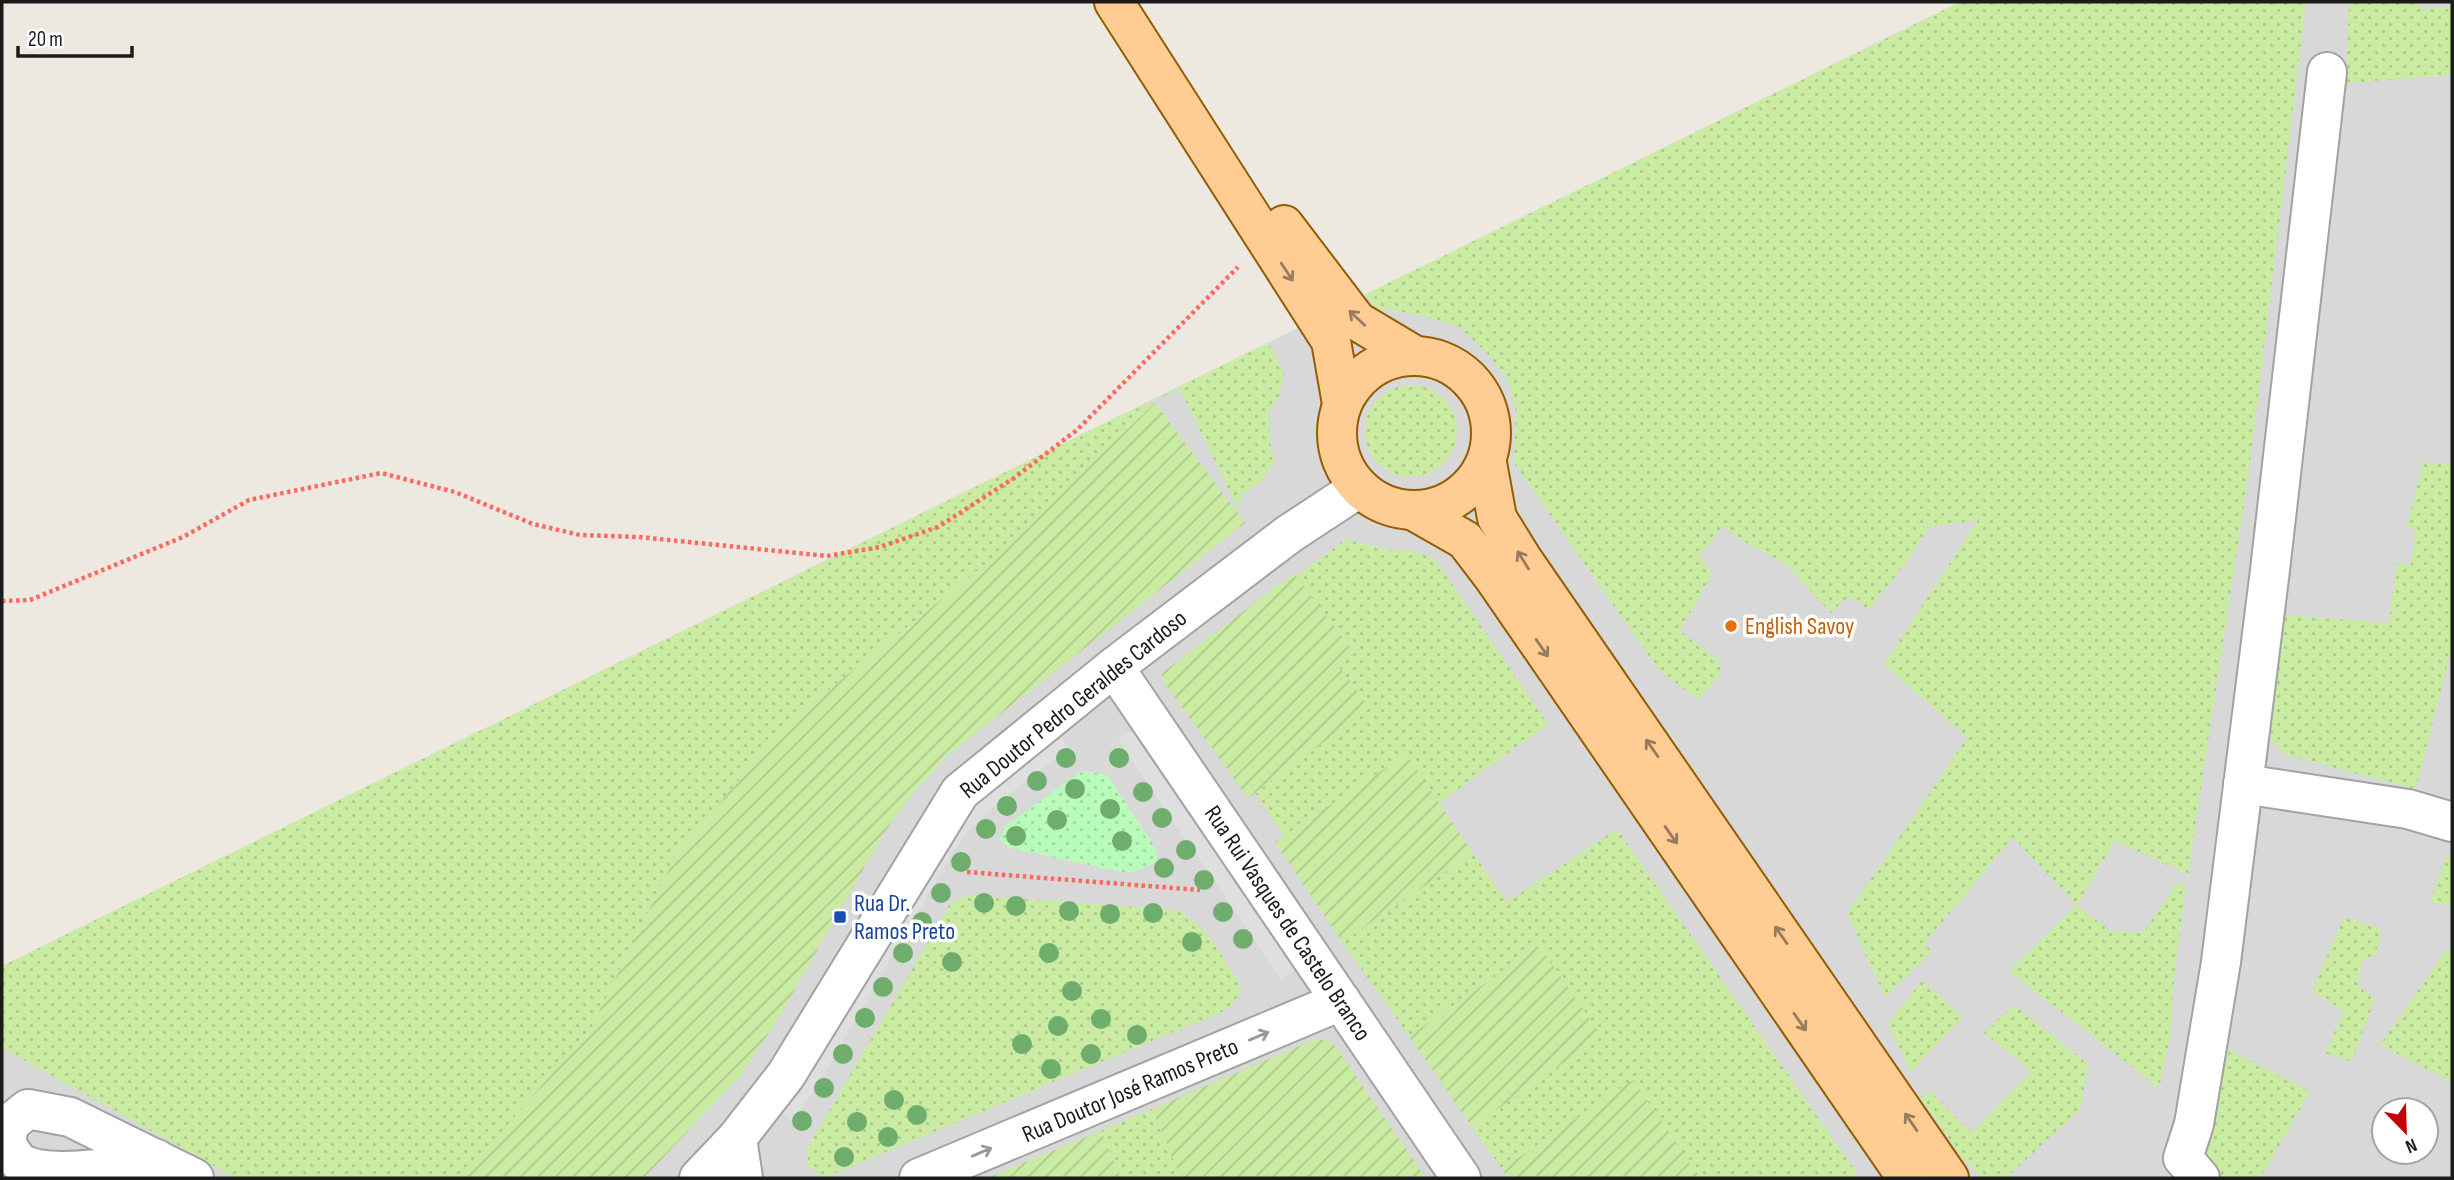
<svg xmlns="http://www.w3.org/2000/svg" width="2454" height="1180" font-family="'Sofia Sans Condensed',sans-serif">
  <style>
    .residential { fill: #d9d8d8; fill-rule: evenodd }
    .grass { fill: url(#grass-dots) }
    .park { fill: url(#park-dots) }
    .garden { fill: url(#garden-furrows) }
    .parking { fill: #dfdfdf }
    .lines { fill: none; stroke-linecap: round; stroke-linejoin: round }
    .minor-casing { stroke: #a2a2a2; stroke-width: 42 }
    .major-casing { stroke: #925c00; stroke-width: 42 }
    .path { stroke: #ff695f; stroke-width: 4.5; stroke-dasharray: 3.5 3.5; stroke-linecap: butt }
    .minor { stroke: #fff; stroke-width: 38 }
    .major { stroke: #ffcc93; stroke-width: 38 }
    .tree { fill: #6ead6b }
    .oneway { stroke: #987c5d }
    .oneway2 { stroke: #989898 }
    .food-dot { fill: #e8710a; stroke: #fff; stroke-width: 2.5 }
    .transit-dot { fill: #1a4fb4; stroke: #fff; stroke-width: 2.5 }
    .labels { text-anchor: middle; stroke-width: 7; stroke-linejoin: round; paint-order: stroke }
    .food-label { font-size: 24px; fill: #c56008; stroke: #fff; text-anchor: start }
    .street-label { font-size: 24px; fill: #1b1b1b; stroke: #fff }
    .transit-label { font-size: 24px; fill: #164399; stroke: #fff; text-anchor: start }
  </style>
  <defs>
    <pattern id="grass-dots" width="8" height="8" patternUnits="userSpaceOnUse" patternTransform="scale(1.75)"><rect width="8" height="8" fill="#c9eba2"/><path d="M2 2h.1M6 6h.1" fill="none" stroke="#acc98b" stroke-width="1.8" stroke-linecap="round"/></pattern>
    <pattern id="park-dots" width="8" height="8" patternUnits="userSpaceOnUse" patternTransform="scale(1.75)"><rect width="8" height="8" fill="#b9fbbb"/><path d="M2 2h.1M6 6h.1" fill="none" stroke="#9ed7a0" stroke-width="1.8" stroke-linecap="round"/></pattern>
    <pattern id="garden-furrows" width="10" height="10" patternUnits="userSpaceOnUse" patternTransform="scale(1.75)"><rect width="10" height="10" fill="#c9eba2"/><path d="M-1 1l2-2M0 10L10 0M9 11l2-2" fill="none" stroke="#acc98b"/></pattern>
  </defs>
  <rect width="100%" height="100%" fill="#ede8e0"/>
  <path class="residential" d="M1960,2h492v1176h-2450v-212zM2384,1110h42v42h-42z"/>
  <g class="grass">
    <path d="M1960,2h346l-57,469 -61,403 -73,-33 -38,64 33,26 33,2 34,-50 9,3 -12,91 -3,57 -12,54 -150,-117 68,-66 -64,-68 -88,106 7,9 -47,45 -38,-83 120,-176 -83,-74 94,-144 -50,7 -18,31 -42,52 -9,-9 -14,-2 -14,14 -46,-49 -49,-27 -13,-11 -23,29 12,19 -32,57 39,30 2,13 -23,26 -40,-31 -144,-206 2,-52 -7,-29 -22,-29 -28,-26 -41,-13 -39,-5 -15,-14z"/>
    <path d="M2349,2h70l1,7 32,-2v68l-106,8z"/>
    <path d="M1268,343l16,30 -5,23 -10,15 1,30 5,20 -14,21 -19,12 -3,17 -59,-122 -39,17 14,-3 -66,63 -71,72 -233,187 -110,132 -84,171 -129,150h-226l-234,-130v-82z"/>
    <circle cx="1411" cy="431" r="46"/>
    <path d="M2423,462l29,2v183l-36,142 -130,-34 -22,-22 15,-118 110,8 8,-59h14l5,-34 -9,-3z"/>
    <path d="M1346,539l41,11 27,1 21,8 113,165 -109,79 -33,-48 -122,81 -29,-43 114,-85 -34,-46 17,-12 -56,-74z"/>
    <path d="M1617,829l243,349h-160l-67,-97 -131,88 -30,-42 129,-91 -62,-90 -130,90 -67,-94 131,-89 34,49z"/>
    <path d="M2447,855l5,2v49l-22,-4z"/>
    <path d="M967,895l208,15c32,14 46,46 65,74l-3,16 -13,11 -401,167 -15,-13 -1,-16 143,-245z"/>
    <path d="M2344,917l37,12 -5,26 -14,5 -4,26 17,13 -23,62 -27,-8 19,-42 -32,-20z"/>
    <path d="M2446,950l6,2v130l-72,-37z"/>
    <path d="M1922,981l41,36 -52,55 -23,-48z"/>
    <path d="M2014,1005l74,59 -8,46 -74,68h-24l-22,-23 -40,-58 11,-5 41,41 59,-62 -47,-38z"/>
    <path d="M2208,1040l102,51 -49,87h-47l-31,-20z"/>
    <path d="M1152,1109l29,69h-60l-20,-47z"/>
  </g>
  <path class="park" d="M1082,771l25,4 48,72 3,14 -15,8 -17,4 -116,-25 -11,-9 7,-14z"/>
  <g class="garden">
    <path d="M1155,403l90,120 -296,231 -34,36 -31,43 -105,184 -35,54 -100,107h-182l129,-150 84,-171 110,-132 233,-187 71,-72z"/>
    <path d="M1294,573l58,77 -17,12 35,46 -122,90 -85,-117 -1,-8z"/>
    <path d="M1406,754l67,99 -131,89 -67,-100z"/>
    <path d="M1539,946l63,90 -130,91 -63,-91z"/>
    <path d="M1318,1038l15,5 93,135h-245l-29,-69z"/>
    <path d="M1633,1080l67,98h-192l-6,-9z"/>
    <path d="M1101,1131l20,47h-134z"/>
  </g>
  <g class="parking">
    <path d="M1131,731l163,239 -13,9 -163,-239z"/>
    <path d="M1061,737l8,11 -77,60 -25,24 -15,22 -133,228 -26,40 -12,-9 28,-38 148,-253 25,-25z"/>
  </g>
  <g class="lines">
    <g class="minor-casing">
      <g id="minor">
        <path d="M1114,667l347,511"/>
        <path d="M2243,784l165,25 44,13"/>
        <path d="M737,1138l6,40"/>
        <path d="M157,1159c-34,7 -110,21 -138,3 -5,-5 -9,-13 -13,-18l3,-20 19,-15 42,8 124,61"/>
        <path d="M699,1178l38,-40 49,-63 174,-283 154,-125 175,-133 70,-46"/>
        <path d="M919,1178l422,-177"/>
        <path d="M2200,1178l-17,-20 11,-34 27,-162 49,-392 57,-498"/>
      </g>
    </g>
    <g class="major-casing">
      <g id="major">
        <path d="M1114,2l217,339 11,63"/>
        <path d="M1284,225l73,96 57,34"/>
        <circle cx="1414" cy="433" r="77"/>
        <path d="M1487,463l10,55 26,42 426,618"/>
        <path d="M1414,511l51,29 29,38 413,600"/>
      </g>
    </g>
    <g class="path">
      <path d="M2,601l28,-1 153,-63 66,-37 132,-27 74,19 78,32 47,11 59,2 188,19 53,-9 58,-20 76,-49 63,-48 161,-163"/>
      <path d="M967,872l233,18"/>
    </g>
    <use href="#minor" class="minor"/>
    <use href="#major" class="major"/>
  </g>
  <g class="tree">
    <circle cx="1066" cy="758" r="10"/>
    <circle cx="1119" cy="758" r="10"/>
    <circle cx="1037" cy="781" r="10"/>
    <circle cx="1075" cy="789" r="10"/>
    <circle cx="1143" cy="792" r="10"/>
    <circle cx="1007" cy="806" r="10"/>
    <circle cx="1110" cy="809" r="10"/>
    <circle cx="1162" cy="818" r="10"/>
    <circle cx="1057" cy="820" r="10"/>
    <circle cx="986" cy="829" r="10"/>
    <circle cx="1016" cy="836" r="10"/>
    <circle cx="1122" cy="841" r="10"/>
    <circle cx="1186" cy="850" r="10"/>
    <circle cx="961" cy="862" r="10"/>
    <circle cx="1164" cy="868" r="10"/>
    <circle cx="1204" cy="880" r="10"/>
    <circle cx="941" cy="893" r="10"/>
    <circle cx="984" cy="903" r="10"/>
    <circle cx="1016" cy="906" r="10"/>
    <circle cx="1069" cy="911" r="10"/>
    <circle cx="1223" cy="912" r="10"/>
    <circle cx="1153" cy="913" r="10"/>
    <circle cx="1110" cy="914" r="10"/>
    <circle cx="922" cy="922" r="10"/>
    <circle cx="1243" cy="939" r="10"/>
    <circle cx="1192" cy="942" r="10"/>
    <circle cx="903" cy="953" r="10"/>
    <circle cx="1049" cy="953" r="10"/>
    <circle cx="952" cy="962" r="10"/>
    <circle cx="883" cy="987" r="10"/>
    <circle cx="1072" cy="991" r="10"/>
    <circle cx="865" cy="1018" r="10"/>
    <circle cx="1101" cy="1019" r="10"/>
    <circle cx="1058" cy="1026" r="10"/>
    <circle cx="1137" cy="1035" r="10"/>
    <circle cx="1022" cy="1044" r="10"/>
    <circle cx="843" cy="1054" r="10"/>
    <circle cx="1091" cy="1054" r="10"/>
    <circle cx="1051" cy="1069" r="10"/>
    <circle cx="824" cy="1088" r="10"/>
    <circle cx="894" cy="1100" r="10"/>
    <circle cx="917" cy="1115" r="10"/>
    <circle cx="802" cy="1121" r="10"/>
    <circle cx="857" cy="1122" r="10"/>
    <circle cx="888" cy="1137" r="10"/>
    <circle cx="844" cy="1157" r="10"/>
  </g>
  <defs><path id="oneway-shaft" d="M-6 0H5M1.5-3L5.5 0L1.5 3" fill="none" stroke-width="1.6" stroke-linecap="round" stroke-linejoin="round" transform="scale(1.75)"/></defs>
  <g class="oneway">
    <use href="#oneway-shaft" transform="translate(1287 272) rotate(57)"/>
    <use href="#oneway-shaft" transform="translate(1357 318) rotate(-137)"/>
    <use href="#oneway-shaft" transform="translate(1523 560) rotate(-122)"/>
    <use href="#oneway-shaft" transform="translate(1542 648) rotate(55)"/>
    <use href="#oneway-shaft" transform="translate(1652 748) rotate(-125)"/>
    <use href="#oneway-shaft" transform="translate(1671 835) rotate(55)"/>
    <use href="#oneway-shaft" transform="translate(1781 935) rotate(-125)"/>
    <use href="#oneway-shaft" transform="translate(1800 1022) rotate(55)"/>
    <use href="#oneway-shaft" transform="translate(1911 1122) rotate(-125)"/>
  </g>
  <g class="oneway2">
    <use href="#oneway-shaft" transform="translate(1259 1036) rotate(-23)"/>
    <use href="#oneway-shaft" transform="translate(982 1152) rotate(-23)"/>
  </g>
  <circle class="food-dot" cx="1731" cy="626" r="7"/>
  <rect class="transit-dot" x="833" y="910" width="14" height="14" rx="3.5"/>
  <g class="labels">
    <g class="food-label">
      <text x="1745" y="634">English Savoy</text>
    </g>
    <g class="street-label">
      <text transform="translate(1073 704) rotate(-39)" y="8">Rua Doutor Pedro Geraldes Cardoso</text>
      <text transform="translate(1288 923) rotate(56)" y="8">Rua Rui Vasques de Castelo Branco</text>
      <text transform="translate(1130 1090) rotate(-23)" y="8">Rua Doutor José Ramos Preto</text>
    </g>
    <g class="transit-label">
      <text x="854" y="911">Rua Dr.<tspan x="854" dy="28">Ramos Preto</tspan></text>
    </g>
  </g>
  <rect width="2454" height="1180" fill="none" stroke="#1b1b1b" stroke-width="7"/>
  <g transform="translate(2405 1131) rotate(157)"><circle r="33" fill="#ffffff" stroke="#a4a4a4" stroke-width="2"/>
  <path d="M0-5L12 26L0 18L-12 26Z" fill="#c60008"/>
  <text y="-10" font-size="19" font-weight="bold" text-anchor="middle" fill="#1b1b1b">N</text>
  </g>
  <path d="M18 46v10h114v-10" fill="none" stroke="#1b1b1b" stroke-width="3.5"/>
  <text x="28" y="46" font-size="21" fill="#1b1b1b" stroke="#ffffff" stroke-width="5" paint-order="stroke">20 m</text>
</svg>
